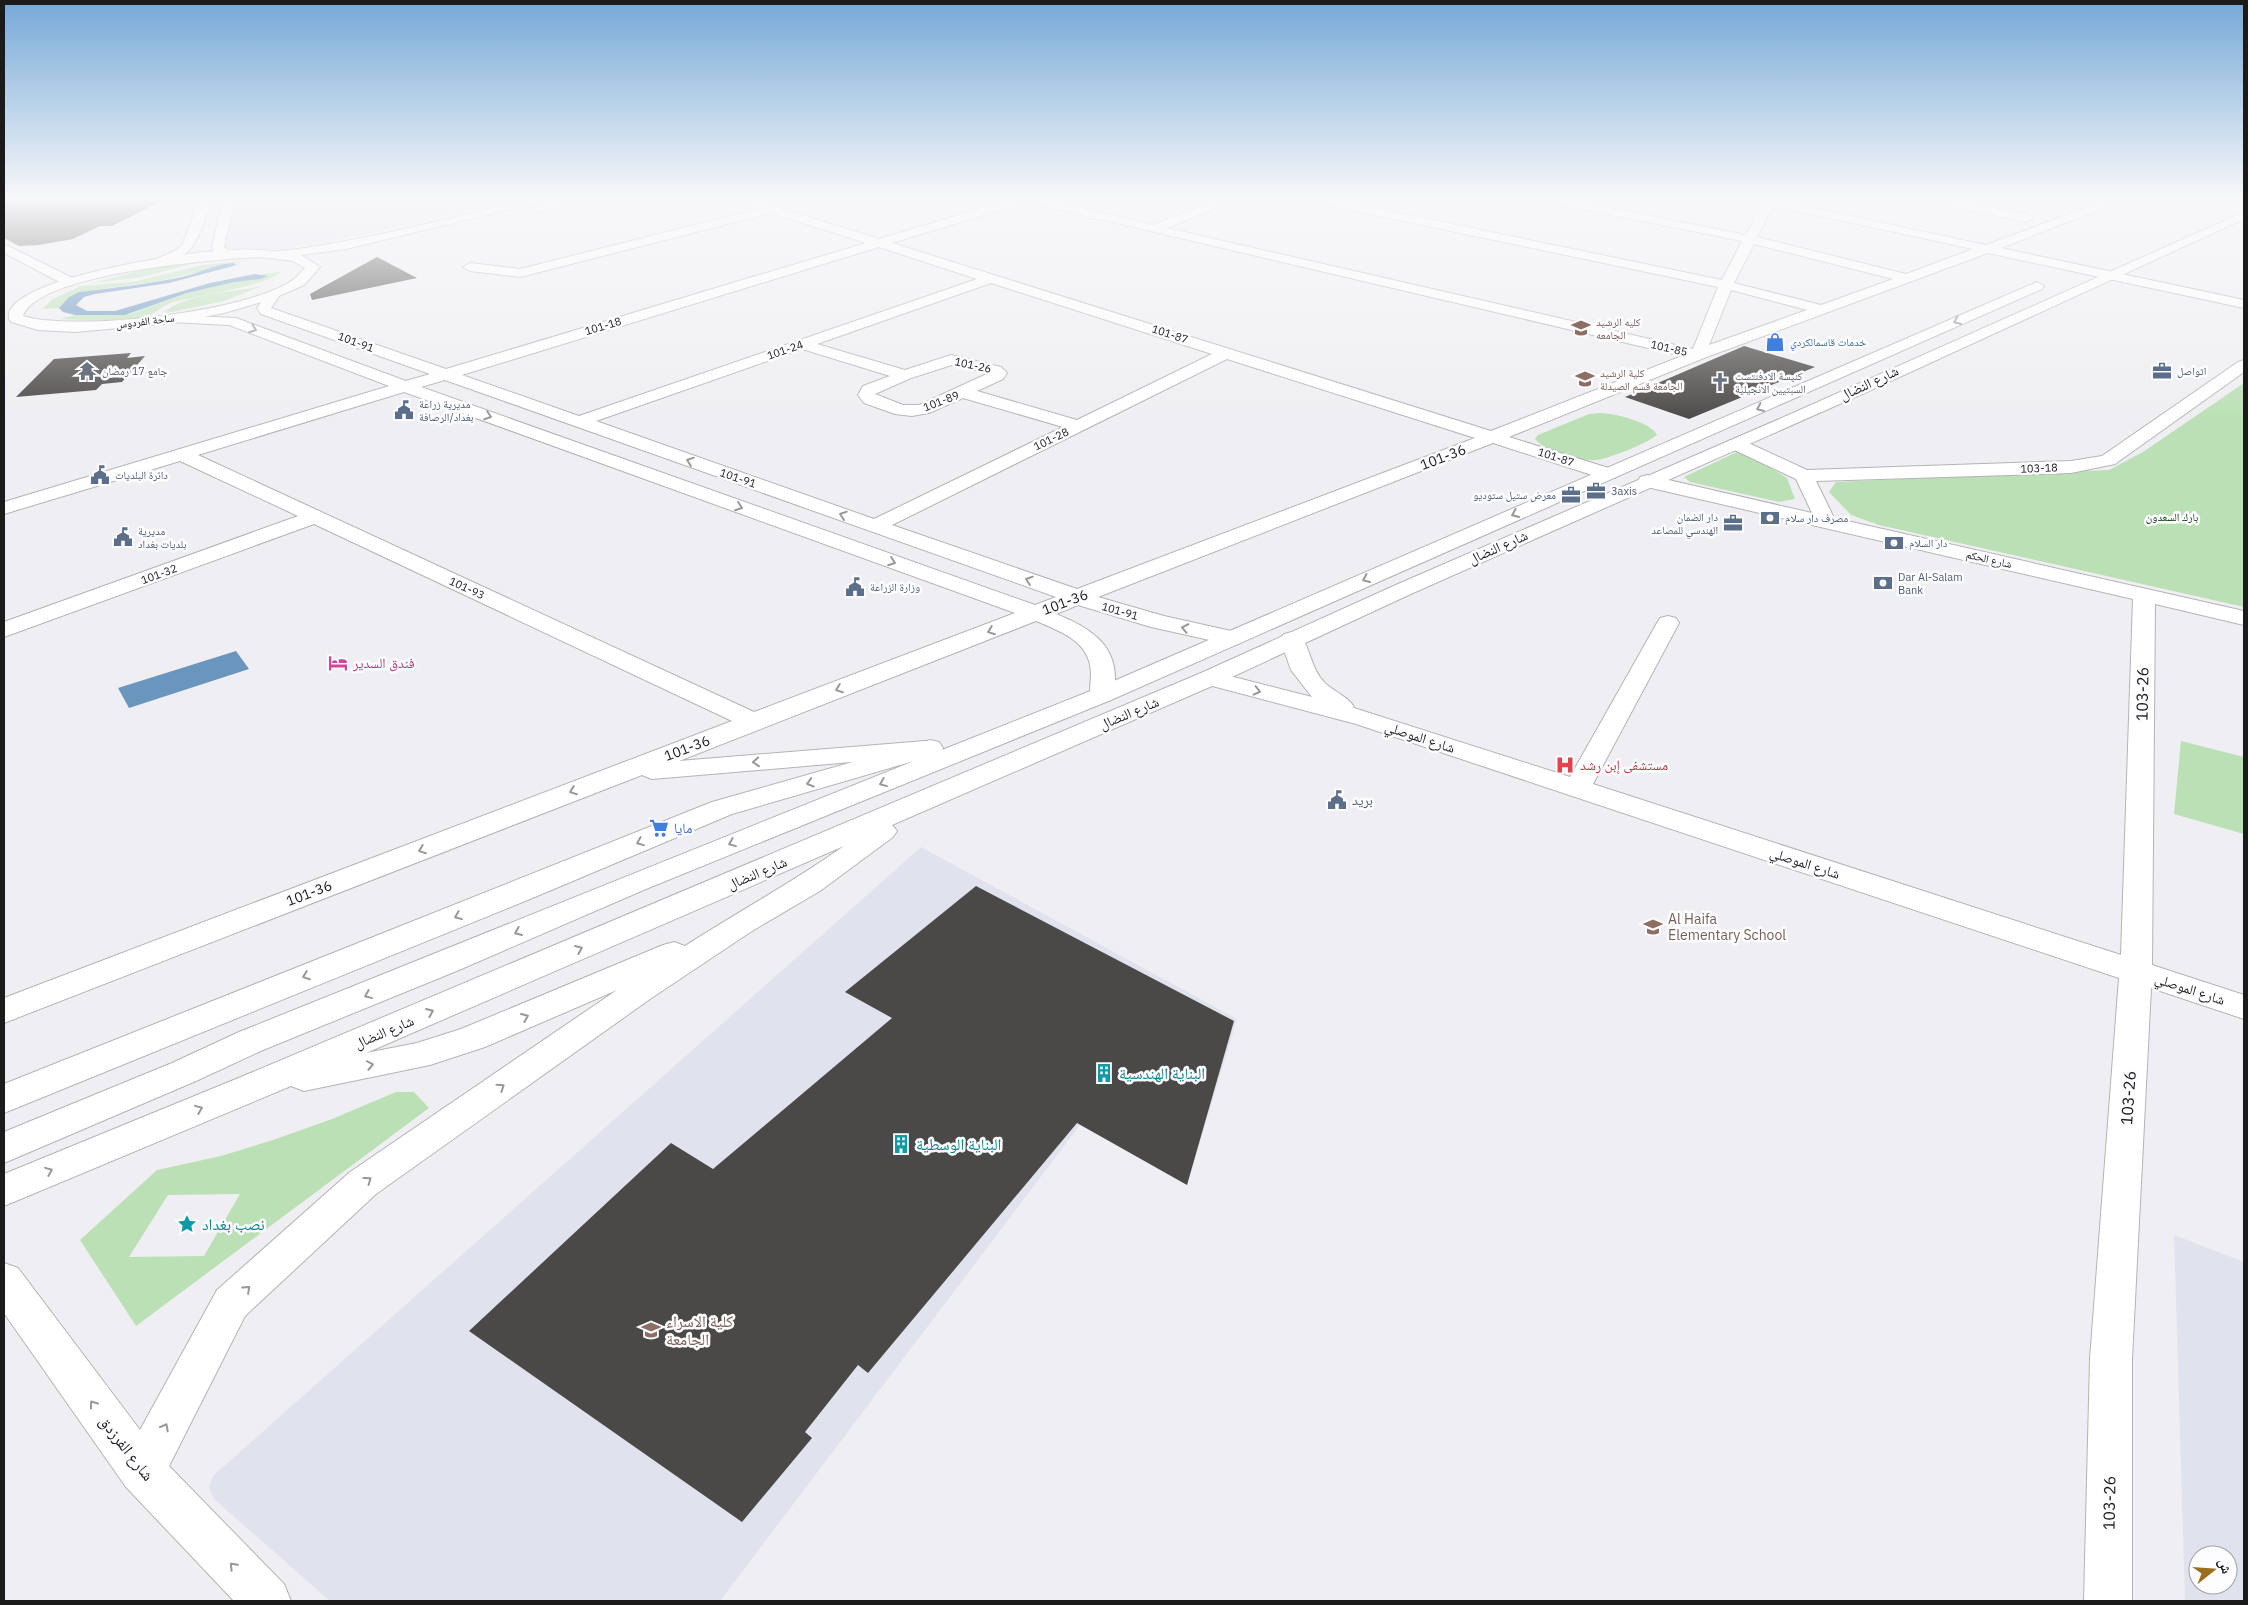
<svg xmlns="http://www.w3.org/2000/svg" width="2248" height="1605" font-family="'IBM Plex Sans','Noto Naskh Arabic',sans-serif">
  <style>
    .built { fill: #e0e2ed; fill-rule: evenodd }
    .green { fill: #bbe0b5; fill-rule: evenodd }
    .water { fill: #6a96bd }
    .building { fill: #4b4947 }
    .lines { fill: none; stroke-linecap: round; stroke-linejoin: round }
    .minor-casing { stroke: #b4b4b7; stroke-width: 2 }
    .major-casing { stroke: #b4b4b7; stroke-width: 2 }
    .minor { fill: #fff; fill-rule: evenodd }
    .major { fill: #fff; fill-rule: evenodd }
    .oneway { stroke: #989899 }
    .labels { text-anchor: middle; stroke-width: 5; stroke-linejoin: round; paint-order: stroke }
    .far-street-label { font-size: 11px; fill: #1b1b1c; stroke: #fdfdff }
    .far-education-label { font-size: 11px; fill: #785e54; stroke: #fdfdff; text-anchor: start }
    .far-shop-label { font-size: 11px; fill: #366cbe; stroke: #fdfdff; text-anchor: start }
    .far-worship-label { font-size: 11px; fill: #5b616d; stroke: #fdfdff; text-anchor: start }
    .far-service-label { font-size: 11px; fill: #4e5e75; stroke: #fdfdff; text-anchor: start }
    .far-park-label { font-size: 11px; fill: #0a3205; stroke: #fdfdff }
    .street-label { font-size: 14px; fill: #1b1b1c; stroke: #fdfdff }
    .hotel-label { font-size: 14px; fill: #b23c85; stroke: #fdfdff; text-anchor: start }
    .health-label { font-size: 14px; fill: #be3a42; stroke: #fdfdff; text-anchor: start }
    .service-label { font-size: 14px; fill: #4e5e75; stroke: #fdfdff; text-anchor: start }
    .shop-label { font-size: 14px; fill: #366cbe; stroke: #fdfdff; text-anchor: start }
    .education-label { font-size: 14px; fill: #785e54; stroke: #fdfdff; text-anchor: start }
    .near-street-label { font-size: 16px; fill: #1b1b1c; stroke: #fdfdff }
    .near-culture-label { font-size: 16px; fill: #0d838f; stroke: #fdfdff; text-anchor: start }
    .near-education-label { font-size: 16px; fill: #785e54; stroke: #fdfdff; text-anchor: start }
  </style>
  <rect width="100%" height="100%" fill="#efeff3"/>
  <g class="built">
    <path d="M238,197h295l-205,45 -48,7 -30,1 -17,-1 -11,-3z"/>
    <path d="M921,847l316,172 -50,166 -107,-60 -360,476h-390l-116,-102 -5,-11 4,-12z"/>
    <path d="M2174,1235l70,27v339h-59zM2198,1555h30v30h-30z"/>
  </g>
  <g class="green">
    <path d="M249,260l-90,21 -80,11 -10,5 -10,11 -17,1 11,-10 28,-13 51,-4 71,-17z"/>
    <path d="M203,261l-60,16 -51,6 55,-14z"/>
    <path d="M280,272c-10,14 -88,24 -109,31 -9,3 -15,9 -23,13 -11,5 -73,4 -88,3l15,-4 55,-1 57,-21 78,-19h-4z"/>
    <path d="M264,285l-40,16 -62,13c26,-23 70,-20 102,-29z"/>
    <path d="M2244,383v224l-365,-82 -28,-10 -22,-23 7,-10 273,-12 34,-18z"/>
    <path d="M1600,413c14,0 51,9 57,22 -10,8 -48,24 -61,25 -15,2 -52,-9 -61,-21l3,-4 51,-21z"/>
    <path d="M1739,451l10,3 38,24 8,21 -16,3 -89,-20 -6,-5z"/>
    <path d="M2181,741l63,16v77l-70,-20z"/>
    <path d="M396,1092h18l15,16 -293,218 -56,-86 77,-70 64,-14 52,-16 59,-21zM240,1194l-36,62 -75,1 39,-62z"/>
  </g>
  <g class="water">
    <path d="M233,263l4,2 -68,18 -74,11 -11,3 -8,8 11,6h28l95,-28 45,-9 13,2 -7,3 -27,3 -47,11 -62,22h-50l-12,-3 -4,-4 10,-11 10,-5c35,-4 69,-8 103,-15 18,-4 33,-13 51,-14z"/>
    <path d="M236,651l13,18 -120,39 -11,-20z"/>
  </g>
  <g class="building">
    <path d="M4,197h166l-58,29h-12l-27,13 -34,6 -20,1 -15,-8z"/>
    <path d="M377,257l40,21 -105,22 -2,-6z"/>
    <path d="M1744,346l71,21 -126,52 -64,-22z"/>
    <path d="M131,353l-4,5 18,-2 -23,26 -20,2 -6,6 -80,7 38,-38z"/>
    <path d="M976,886l258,135 -47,164 -110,-62 -209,250 -10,-8 -53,67 7,6 -70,84 -273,-191 202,-188 42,26 179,-151 -47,-26z"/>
  </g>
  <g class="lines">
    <g class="minor-casing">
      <g id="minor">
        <path d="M201,197h12c-10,25 -14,52 -38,64 -6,3 -10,4 -16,3l-2,-3 2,-3 19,-9 4,-4z"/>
        <path d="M223,197h12l-11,50 11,7 -6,4 -14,-4 -3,-7z"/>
        <path d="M727,197h18l134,42 140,-42h18l116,28 72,-28h17l-75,31 526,121 25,-62 -415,-87 -5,-3h24l400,83 20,-39 -207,-41 -5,-3h25l191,38 20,-38h11l-1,3 210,45 129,-48h17l-131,51 243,52v8l-256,-55 -284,105 -195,79 106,33 2,4 -2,4h-14l-108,-35 -395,154 66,19 76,17 4,5 -4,5 -8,2 -81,-18 -73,-22 -22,9c30,12 59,28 59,64 0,8 0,15 -4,22l-9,2 -9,-2c-5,-8 -2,-17 -2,-26 0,-32 -29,-42 -55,-53l-357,140 246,-20 9,2 4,6 -4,6 -282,24 -10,-4 -638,248v-25l728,-277 -418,-197 -310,113v-15l294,-106 -118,-55 -176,53v-12l385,-116 -160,-61 -58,-3 -5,-1 -2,-3 2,-3 70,3 170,63 24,-7 -169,-60 -4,-6 11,-16h10l2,3 -9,13 175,61 420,-126 -95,-30 -251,64 -50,-6 -7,-4 7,-4 50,6 238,-60zM1027,202l655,154 -191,75 -599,-188zM1773,206l200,43 -67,25 -149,-37zM1754,244l139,35 -72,26 -87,-22zM879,247l98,32 -398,137 -117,-41zM991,283l221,71 -135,66 -100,-29 26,-12 4,-6 -6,-6 -50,-12 -46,15 -88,-26zM1731,290l76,20 -98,35zM802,349l88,27 -27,10 -5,9 6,8 31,11 17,2 17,-3 34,-15 100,29 -189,92 -278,-98zM1227,359l248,79 -398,151 -185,-64zM952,365l37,8 -70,32h-16l-28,-11 36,-16zM445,380l611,217 -21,8 -614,-218zM404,392l611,221 -261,99 -556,-257z"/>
        <path d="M1916,197h24l87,17 6,4 -6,4 -106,-22z"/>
        <path d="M4,244l71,35 2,3 -7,4 -5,-1 -61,-32z"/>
        <path d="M2244,360v12l-129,92 -44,9 -255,8 18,37 410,93v14l-89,-21 -3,361 92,30v24l-93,-31 -19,371v242h-48l6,-242 29,-381 -763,-254 -155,-41 -3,-5 3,-5 9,-2 102,26 -21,-27 -11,-31 4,-5 8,-2 8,2c11,16 11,35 25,49 8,8 27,16 29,25l216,69 87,-154 3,-5 8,-2 8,2 3,5 -86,161 528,171 12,-356 -486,-112 -7,-2 -2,-4 2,-4 7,-2 165,38 -16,-34 -66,-31 -3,-4 3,-4h12l65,30 264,-9 31,-5 136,-94z"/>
      </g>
    </g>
    <g class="major-casing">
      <g id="major">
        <path d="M538,197h22l-214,52 -45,6 19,12 -16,18 -32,14 -48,14 -50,10 -99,9 -37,-2 -27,-8 -2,-3c-8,-40 177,-66 207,-68 14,-1 30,-2 45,-1 6,0 13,2 19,1 21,-2 45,-6 66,-10 65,-12 128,-29 192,-44zM261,257l32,4 12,7c-3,3 -7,8 -11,11 -43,33 -220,53 -271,37 15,-43 195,-57 238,-59z"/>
        <path d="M571,197h21l-55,16 -6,-4 2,-2z"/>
        <path d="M2244,212v7l-375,172 -456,202 -194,90 -327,142 5,6 -4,6 -73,54 -68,40 -102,68 -274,195 -131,122 -76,150 115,118 7,17h-57l-108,-114 -122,-174v-50l14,5 122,162 77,-140 133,-118 267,-182 -132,57 -55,18 -126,26 -13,-5 -287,120v-32l237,-97 960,-404 197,-89 395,-171zM844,846c-51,36 -106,66 -159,100l-11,-4 -11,3 -202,84 -44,14 -51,10z"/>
        <path d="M2037,282l7,4 -2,3 -931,411 -465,189 -187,81 -196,80 -67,31 -192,82v-31l168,-69 67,-31 675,-271 -182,53 -202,85 -526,214v-29l708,-282 218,-62 9,2 4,6 -1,2 151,-60z"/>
      </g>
    </g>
    <use href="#minor" class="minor"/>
    <use href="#major" class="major"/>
  </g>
  <defs><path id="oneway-chevron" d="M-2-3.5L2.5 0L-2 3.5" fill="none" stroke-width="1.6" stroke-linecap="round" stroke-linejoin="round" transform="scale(1.25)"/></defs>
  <g class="oneway">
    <use href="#oneway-chevron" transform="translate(1957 321) rotate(156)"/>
    <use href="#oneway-chevron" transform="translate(253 329) rotate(21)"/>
    <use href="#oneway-chevron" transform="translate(1760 408) rotate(156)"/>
    <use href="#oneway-chevron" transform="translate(488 416) rotate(20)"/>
    <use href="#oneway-chevron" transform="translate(690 461) rotate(-161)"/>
    <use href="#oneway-chevron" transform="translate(739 507) rotate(20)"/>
    <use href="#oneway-chevron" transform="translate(1515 514) rotate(156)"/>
    <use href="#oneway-chevron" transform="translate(843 515) rotate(-161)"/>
    <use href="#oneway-chevron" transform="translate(892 562) rotate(20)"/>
    <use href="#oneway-chevron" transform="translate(1366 579) rotate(156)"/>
    <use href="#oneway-chevron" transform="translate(1029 580) rotate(-161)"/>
    <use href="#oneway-chevron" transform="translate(1185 628) rotate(-168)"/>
    <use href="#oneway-chevron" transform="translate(991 631) rotate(159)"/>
    <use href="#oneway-chevron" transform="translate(839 689) rotate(159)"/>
    <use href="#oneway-chevron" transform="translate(1257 691) rotate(14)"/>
    <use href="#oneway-chevron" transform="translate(756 762) rotate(175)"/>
    <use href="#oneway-chevron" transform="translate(810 783) rotate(164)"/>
    <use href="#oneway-chevron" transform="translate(883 783) rotate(158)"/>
    <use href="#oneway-chevron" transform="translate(573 791) rotate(159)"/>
    <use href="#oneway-chevron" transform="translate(640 842) rotate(158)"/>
    <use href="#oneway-chevron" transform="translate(732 843) rotate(158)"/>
    <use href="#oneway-chevron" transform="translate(422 850) rotate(159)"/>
    <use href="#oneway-chevron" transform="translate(458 916) rotate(158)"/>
    <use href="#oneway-chevron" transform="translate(518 932) rotate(157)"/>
    <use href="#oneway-chevron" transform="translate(579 949) rotate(-23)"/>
    <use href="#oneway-chevron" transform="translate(306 976) rotate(159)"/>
    <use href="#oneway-chevron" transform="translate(368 995) rotate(158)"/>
    <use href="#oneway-chevron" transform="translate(430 1012) rotate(-23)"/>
    <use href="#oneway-chevron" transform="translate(525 1017) rotate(-23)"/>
    <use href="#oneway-chevron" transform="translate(370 1065) rotate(-11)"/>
    <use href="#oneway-chevron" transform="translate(501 1087) rotate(-35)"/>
    <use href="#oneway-chevron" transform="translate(199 1109) rotate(-22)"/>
    <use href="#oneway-chevron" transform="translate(49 1171) rotate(-22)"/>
    <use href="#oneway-chevron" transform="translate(368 1180) rotate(-36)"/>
    <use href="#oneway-chevron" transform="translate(247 1289) rotate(-42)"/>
    <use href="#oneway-chevron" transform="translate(93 1404) rotate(-126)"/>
    <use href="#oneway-chevron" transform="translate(165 1427) rotate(-62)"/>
    <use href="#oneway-chevron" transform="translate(233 1566) rotate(-134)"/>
  </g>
  <linearGradient id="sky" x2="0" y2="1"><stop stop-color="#75a8d7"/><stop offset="0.47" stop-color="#f8f8fa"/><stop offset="1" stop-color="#f8f8fa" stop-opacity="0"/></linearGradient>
  <rect width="2248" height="422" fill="url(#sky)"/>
  <defs>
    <g id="university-bare" transform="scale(1.5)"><path d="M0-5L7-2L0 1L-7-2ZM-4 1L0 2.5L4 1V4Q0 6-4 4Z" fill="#8d6e63" stroke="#fdfdff" stroke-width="2.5" paint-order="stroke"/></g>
    <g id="shop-bare" transform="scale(1.5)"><path d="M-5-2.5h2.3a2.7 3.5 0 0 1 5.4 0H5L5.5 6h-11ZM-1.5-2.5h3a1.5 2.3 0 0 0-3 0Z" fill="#3f7fe0" stroke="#fdfdff" stroke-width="2.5" paint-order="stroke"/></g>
    <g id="temple-bare" transform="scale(1.5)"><path d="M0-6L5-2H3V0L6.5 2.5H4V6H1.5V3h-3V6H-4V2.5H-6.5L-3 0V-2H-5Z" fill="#6b7280" stroke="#fdfdff" stroke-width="2.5" paint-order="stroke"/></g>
    <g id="office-bare" transform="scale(1.5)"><path d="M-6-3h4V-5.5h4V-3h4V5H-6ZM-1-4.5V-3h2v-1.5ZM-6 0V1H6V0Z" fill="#5c6f8a" stroke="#fdfdff" stroke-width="2.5" paint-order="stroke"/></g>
    <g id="school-bare" transform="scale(1.5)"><path d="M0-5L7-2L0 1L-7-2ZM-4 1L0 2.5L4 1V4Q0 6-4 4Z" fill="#8d6e63" stroke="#fdfdff" stroke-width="2.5" paint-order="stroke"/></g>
    <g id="church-bare" transform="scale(1.5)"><path d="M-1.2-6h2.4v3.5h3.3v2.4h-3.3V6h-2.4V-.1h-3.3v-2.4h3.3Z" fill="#6b7280" stroke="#fdfdff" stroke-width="2.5" paint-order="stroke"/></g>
    <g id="civic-bare" transform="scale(1.5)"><path d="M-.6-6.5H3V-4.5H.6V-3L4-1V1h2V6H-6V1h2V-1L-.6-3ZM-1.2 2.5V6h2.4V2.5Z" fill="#5c6f8a" stroke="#fdfdff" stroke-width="2.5" paint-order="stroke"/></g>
    <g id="bank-bare" transform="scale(1.5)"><path d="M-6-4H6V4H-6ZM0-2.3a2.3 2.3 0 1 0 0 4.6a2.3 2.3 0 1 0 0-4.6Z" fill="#5c6f8a" stroke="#fdfdff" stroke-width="2.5" paint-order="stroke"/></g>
    <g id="hotel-bare" transform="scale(1.5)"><path d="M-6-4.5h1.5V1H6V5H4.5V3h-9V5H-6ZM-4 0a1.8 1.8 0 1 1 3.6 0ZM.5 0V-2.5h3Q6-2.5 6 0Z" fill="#d1479c" stroke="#fdfdff" stroke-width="2.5" paint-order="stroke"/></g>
    <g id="hospital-bare" transform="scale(1.5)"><path d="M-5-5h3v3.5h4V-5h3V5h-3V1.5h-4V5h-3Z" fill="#e0444e" stroke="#fdfdff" stroke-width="2.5" paint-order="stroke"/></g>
    <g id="supermarket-bare" transform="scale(1.5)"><path d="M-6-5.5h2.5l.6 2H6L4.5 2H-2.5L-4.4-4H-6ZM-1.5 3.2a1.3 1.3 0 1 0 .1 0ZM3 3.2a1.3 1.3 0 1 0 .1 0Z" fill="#3f7fe0" stroke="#fdfdff" stroke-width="2.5" paint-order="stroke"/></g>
    <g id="building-bare" transform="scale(1.5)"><path d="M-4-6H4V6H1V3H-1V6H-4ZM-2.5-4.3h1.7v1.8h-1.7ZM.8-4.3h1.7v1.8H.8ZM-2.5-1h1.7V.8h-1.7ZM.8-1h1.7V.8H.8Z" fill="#0f9aa8" stroke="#fdfdff" stroke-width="2.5" paint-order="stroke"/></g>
    <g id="sight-bare" transform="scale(1.5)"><path d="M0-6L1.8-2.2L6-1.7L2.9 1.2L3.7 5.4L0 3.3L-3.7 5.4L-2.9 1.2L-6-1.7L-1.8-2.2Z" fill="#0f9aa8" stroke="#fdfdff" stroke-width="2.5" paint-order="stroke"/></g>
  </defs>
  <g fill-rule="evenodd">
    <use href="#university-bare" x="1581" y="328"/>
    <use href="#shop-bare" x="1775" y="342"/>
    <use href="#temple-bare" x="87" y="371"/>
    <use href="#office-bare" x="2162" y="371"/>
    <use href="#school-bare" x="1585" y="379"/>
    <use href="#church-bare" x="1720" y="382"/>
    <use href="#civic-bare" x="404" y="410"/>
    <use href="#civic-bare" x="100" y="475"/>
    <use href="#office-bare" x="1596" y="491"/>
    <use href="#office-bare" x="1571" y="495"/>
    <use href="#bank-bare" x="1770" y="518"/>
    <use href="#office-bare" x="1733" y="523"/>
    <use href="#civic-bare" x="123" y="537"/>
    <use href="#bank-bare" x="1894" y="543"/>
    <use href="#bank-bare" x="1883" y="583"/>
    <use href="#civic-bare" x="855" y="587"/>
    <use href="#hotel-bare" x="338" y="663"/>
    <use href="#hospital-bare" x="1565" y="765"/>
    <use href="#civic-bare" x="1337" y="800"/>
    <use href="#supermarket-bare" x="659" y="828"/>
    <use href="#school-bare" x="1653" y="927"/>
    <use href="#building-bare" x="1104" y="1073"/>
    <use href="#building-bare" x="901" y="1144"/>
    <use href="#sight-bare" x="187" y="1224"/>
    <use href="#university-bare" x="651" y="1330"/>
  </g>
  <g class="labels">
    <g class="far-street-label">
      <text transform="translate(145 321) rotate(-7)" y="4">ساحة الفردوس</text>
      <text transform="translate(603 326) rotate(-17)" y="4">101-18</text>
      <text transform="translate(1170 334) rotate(18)" y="4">101-87</text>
      <text transform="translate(356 342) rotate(20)" y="4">101-91</text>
      <text transform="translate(1669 348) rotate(13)" y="4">101-85</text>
      <text transform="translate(785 350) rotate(-19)" y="4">101-24</text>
      <text transform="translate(973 365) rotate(12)" y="4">101-26</text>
      <text transform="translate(941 401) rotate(-21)" y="4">101-89</text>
      <text transform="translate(1051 439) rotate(-26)" y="4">101-28</text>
      <text transform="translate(1556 457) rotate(18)" y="4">101-87</text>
      <text transform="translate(2039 468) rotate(-2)" y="4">103-18</text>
      <text transform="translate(738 478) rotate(19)" y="4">101-91</text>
      <text transform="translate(1989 559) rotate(13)" y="4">شارع الحكم</text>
      <text transform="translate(159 574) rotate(-20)" y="4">101-32</text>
      <text transform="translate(467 588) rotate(25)" y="4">101-93</text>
      <text transform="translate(1120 611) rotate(16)" y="4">101-91</text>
    </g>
    <g class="far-education-label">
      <text x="1596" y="326">كليه الرشيد<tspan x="1596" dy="13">الجامعه</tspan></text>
      <text x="1600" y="377">كلية الرشيد<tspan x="1600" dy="13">الجامعة قسم الصيدلة</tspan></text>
    </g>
    <g class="far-shop-label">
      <text x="1790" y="346">خدمات قاسمالكردي</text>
    </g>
    <g class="far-worship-label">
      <text x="102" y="375">جامع 17 رمضان</text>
      <text x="1735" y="380">كنيسة الادفنتست<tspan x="1735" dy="13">السبتيين الانجيلية</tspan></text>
    </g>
    <g class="far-service-label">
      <text x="2177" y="375">اتواصل</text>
      <text x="419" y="408">مديرية زراعة<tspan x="419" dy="13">بغداد/الرصافة</tspan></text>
      <text x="115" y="479">دائرة البلديات</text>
      <text x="1611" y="495">3axis</text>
      <text x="1556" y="499" text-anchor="end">معرض ستيل ستوديو</text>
      <text x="1718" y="521" text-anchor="end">دار الضمان<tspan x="1718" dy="13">الهندسي للمصاعد</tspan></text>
      <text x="1785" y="522">مصرف دار سلام</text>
      <text x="138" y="535">مديرية<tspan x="138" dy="13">بلديات بغداد</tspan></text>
      <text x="1909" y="547">دار السلام</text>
      <text x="1898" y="581">Dar Al-Salam<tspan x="1898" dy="13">Bank</tspan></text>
      <text x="870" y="591">وزارة الزراعة</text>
    </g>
    <g class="far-park-label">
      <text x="2172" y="521">بارك السعدون</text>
    </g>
    <g class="street-label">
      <text transform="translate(1869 383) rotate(-25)" y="5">شارع النضال</text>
      <text transform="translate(1443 457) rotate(-21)" y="5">101-36</text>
      <text transform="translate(1498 547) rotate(-24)" y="5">شارع النضال</text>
      <text transform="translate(1065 602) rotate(-21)" y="5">101-36</text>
      <text transform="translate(1129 713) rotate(-23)" y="5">شارع النضال</text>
      <text transform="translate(1420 737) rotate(18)" y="5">شارع الموصلي</text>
      <text transform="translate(687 748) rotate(-21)" y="5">101-36</text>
      <text transform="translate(1805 863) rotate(18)" y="5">شارع الموصلي</text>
      <text transform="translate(757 873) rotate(-23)" y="5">شارع النضال</text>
      <text transform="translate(309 893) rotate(-21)" y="5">101-36</text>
      <text transform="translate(2190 989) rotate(18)" y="5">شارع الموصلي</text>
      <text transform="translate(384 1032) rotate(-23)" y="5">شارع النضال</text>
    </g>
    <g class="hotel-label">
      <text x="353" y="668">فندق السدير</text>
    </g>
    <g class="health-label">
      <text x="1580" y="770">مستشفى إبن رشد</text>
    </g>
    <g class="service-label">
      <text x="1352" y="805">بريد</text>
    </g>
    <g class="shop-label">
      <text x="674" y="833">مايا</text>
    </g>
    <g class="education-label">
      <text x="1668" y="924">Al Haifa<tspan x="1668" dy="16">Elementary School</tspan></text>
    </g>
    <g class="near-street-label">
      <text transform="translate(2142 694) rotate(-89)" y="6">103-26</text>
      <text transform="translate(2128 1098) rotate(-86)" y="6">103-26</text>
      <text transform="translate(127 1448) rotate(52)" y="6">شارع الفرزدق</text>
      <text transform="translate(2109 1503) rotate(-89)" y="6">103-26</text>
    </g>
    <g class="near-culture-label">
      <text x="1119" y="1079">البناية الهندسية</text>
      <text x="916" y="1150">البناية الوسطية</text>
      <text x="202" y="1230">نصب بغداد</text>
    </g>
    <g class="near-education-label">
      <text x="666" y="1327">كلية الاسراء<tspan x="666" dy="18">الجامعة</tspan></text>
    </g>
  </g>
  <rect width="2248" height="1605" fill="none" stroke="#1b1b1c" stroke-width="10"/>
  <g transform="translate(2213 1570) rotate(73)"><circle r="24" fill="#fdfdff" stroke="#a3a3a4"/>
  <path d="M0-4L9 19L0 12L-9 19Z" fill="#996e1c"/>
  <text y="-8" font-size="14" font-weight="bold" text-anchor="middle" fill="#1b1b1c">ش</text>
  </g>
</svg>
